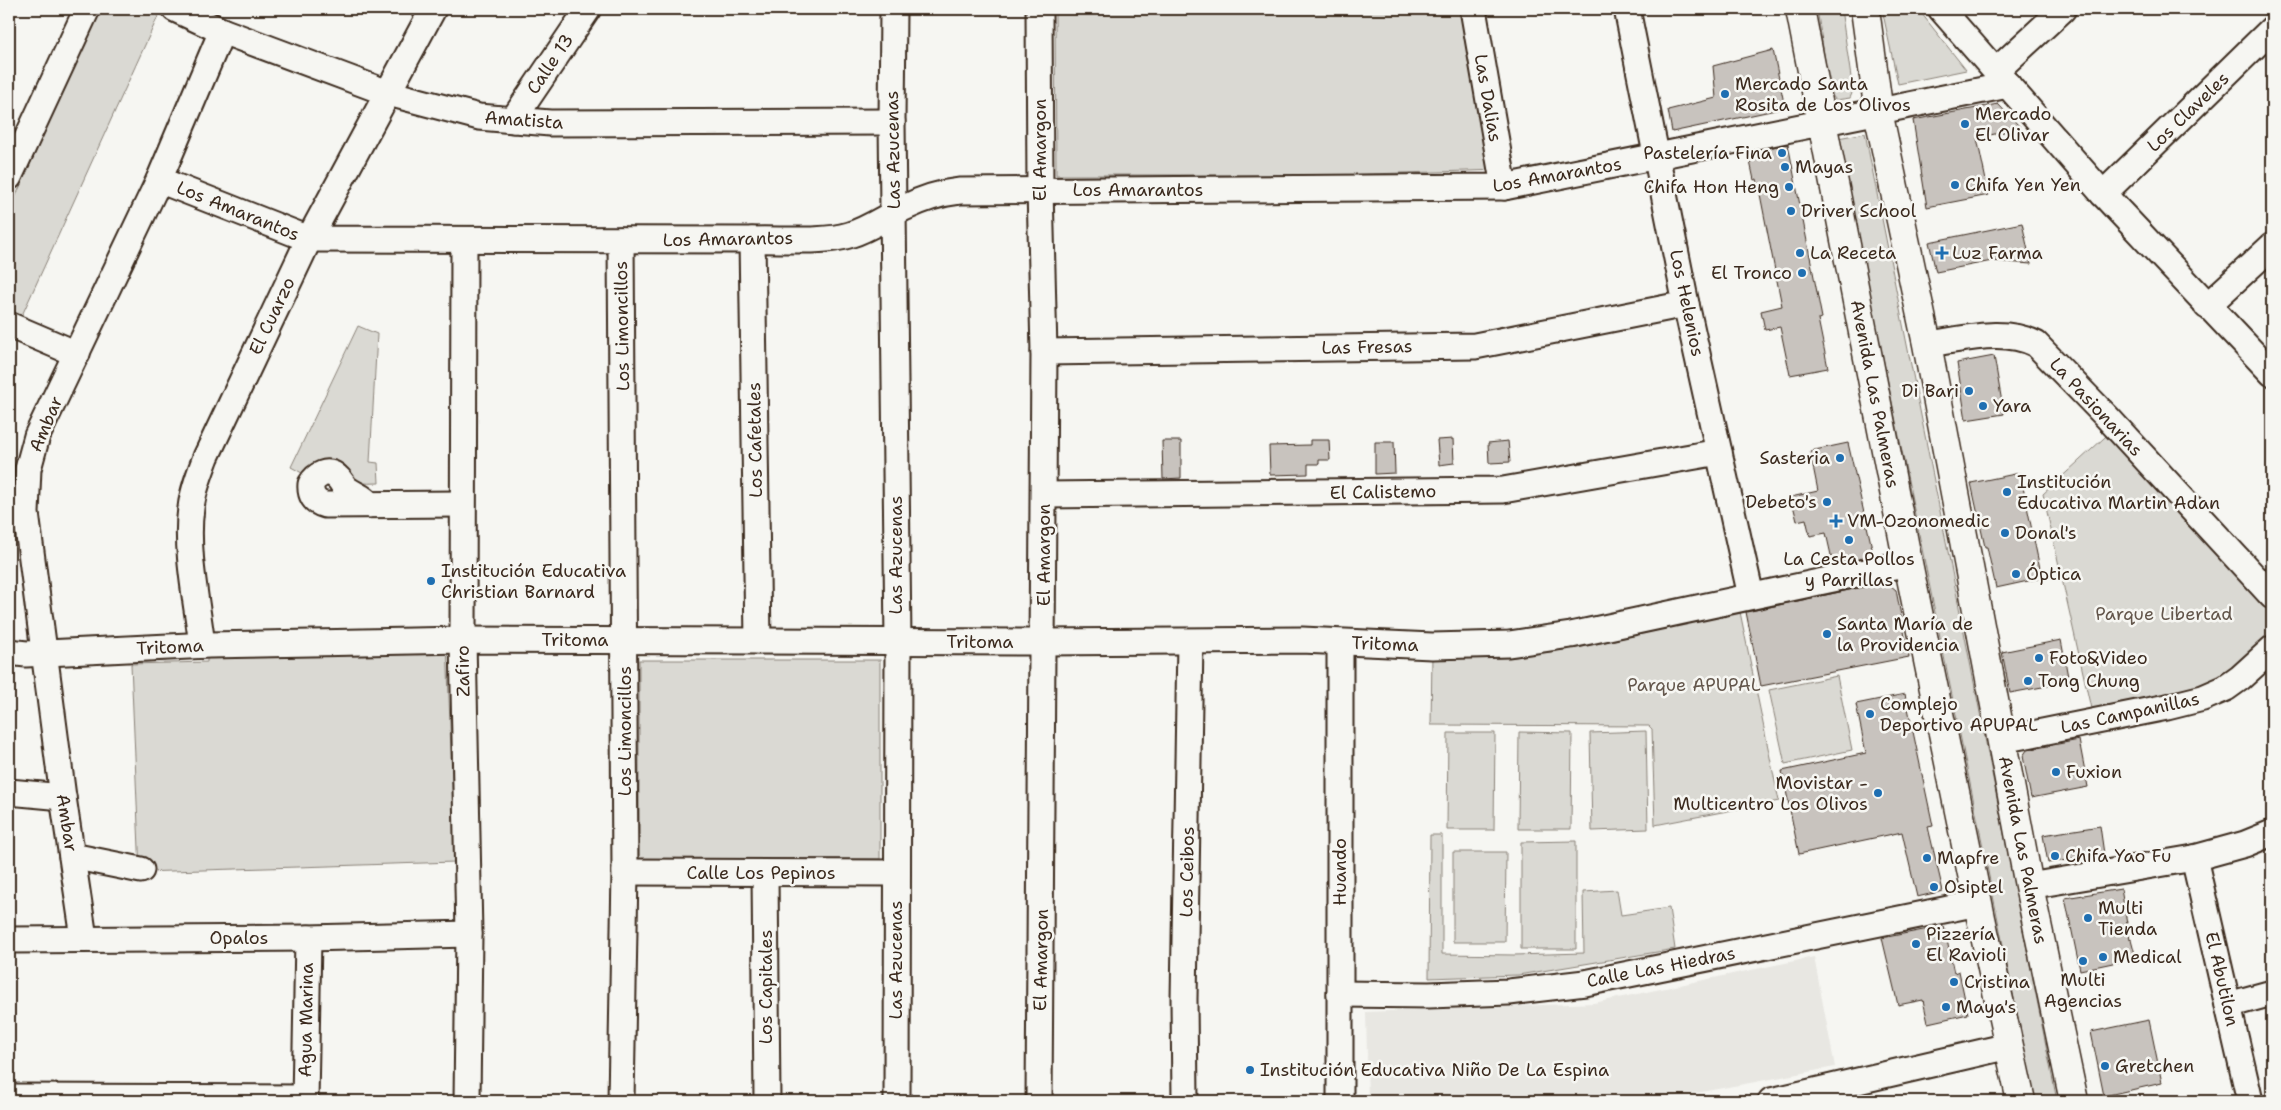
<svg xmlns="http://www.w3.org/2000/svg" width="2281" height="1110" font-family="'Shantell Sans',sans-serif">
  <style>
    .built { fill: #e8e7e2 }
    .green { fill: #dad9d3; stroke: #8a8278 }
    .building { fill: #c8c3be; stroke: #3b2a1e }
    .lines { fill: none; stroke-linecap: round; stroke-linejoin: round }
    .minor-casing { stroke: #3b2a1e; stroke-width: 29 }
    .major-casing { stroke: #3b2a1e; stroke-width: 31 }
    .minor { stroke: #f6f6f2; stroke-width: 25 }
    .major { stroke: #f6f6f2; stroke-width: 28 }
    .poi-dot { fill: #1f6fb2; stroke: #f6f6f2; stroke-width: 2 }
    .labels { text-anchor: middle; stroke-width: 5; stroke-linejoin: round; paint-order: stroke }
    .street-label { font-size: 18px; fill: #3b2a1e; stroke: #f6f6f2 }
    .poi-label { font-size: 18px; fill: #3b2a1e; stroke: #f6f6f2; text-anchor: start }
    .park-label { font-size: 18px; fill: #63564b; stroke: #f6f6f2 }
  </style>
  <rect width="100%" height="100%" fill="#f6f6f2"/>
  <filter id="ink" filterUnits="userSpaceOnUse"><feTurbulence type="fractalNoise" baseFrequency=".02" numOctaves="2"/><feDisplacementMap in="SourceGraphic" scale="10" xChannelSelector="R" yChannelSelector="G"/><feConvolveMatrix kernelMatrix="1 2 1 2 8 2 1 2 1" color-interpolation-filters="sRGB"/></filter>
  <g filter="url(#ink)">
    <path class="built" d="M1814,957l21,110 -182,34h-285l-2,-89 228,-9z"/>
    <g class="green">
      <path d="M100,9h53l7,3 -142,312 -9,-4v-109z"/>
      <path d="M1055,9h414l30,161 -162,5h-281z"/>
      <path d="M1817,9h24l12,82 -3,7 -14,2 -6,-7z"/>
      <path d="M1882,9h36l48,61 -68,14z"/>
      <path d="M1865,133l192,968h-22l-197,-963z"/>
      <path d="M358,326l19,8 -7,128 8,1 1,20c-6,0 -15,1 -20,-1 -22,-7 -35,-33 -57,-9l-11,-6z"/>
      <path d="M2116,427l156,169v53l-32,29 -146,44 -51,-228z"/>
      <path d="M1740,612l39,189 -124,24 -3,-96 -3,-3 -218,-1 1,-70 83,2 67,-10z"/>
      <path d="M447,643l8,219 -315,10 -9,-208 76,-2v-12z"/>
      <rect x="639" y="660" width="241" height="199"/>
      <path d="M1837,676l15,74 -67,14 -16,-74z"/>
      <path d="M1646,731l2,98 -56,2 -2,-98z"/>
      <path d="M1519,732l53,1 -1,96h-53z"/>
      <path d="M1448,733h47l-1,97h-47z"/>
      <path d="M1430,835h12v119l72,1 70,-2 -1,-61 34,-2 4,25 48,-7 6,41 -157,26 -89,3z"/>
      <path d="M1576,841v108h-55v-107z"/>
      <path d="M1453,852h53l-1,90h-52z"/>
    </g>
    <g class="building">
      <path d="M1773,50l12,58 -113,24 -4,-22 48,-12 -3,-32z"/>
      <path d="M1998,104l23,24 -44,10 12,57 -62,12 -14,-87z"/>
      <path d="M1788,144l34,174 -4,1 10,49 -38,7 -10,-48 -15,3 -4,-19 21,-5 -25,-127 -3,1 -6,-28z"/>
      <path d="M2022,223l9,41 -39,-3 -56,11 -7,-30z"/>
      <path d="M1994,356l10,58 -38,6 -9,-57z"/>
      <path d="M1453,439l1,24 -15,2 -2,-25z"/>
      <path d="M1310,440h19l1,20h-11v4h-11v10l-38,1 -1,-29 41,-1z"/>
      <path d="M1162,441h19v37l-18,1z"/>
      <path d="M1508,441l2,21 -21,1 -1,-20z"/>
      <path d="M1375,442h19l1,31 -20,1z"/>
      <path d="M1848,443l24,105 -8,10 -31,6 -7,-31 -16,3 -4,-17 -9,2 -6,-24 27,-6 -8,-40z"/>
      <path d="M2020,473l22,105 -46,10 -9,-41h-2l-14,-64z"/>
      <path d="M1886,582l10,8 13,67 -148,29 -15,-74z"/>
      <path d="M2061,640l8,42 -59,11 -8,-41z"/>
      <path d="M1905,694l28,132 -5,1 15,64 -26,6 -15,-65 -103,22 -17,-83 84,-18 -10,-49z"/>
      <path d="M2079,740l9,47 -57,11 -8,-42 4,-6z"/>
      <path d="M2100,826l4,28 -56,9 -5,-28z"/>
      <path d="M2121,889l9,51 1,-1 5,19 -56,12 -15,-72z"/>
      <path d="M1944,926l10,47 5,-2 9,43 -40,9 -5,-23 -25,5 -16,-67z"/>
      <path d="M2149,1020l13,63 -58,13 -13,-64z"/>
    </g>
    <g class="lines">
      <g class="minor-casing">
        <g id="minor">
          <path d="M175,9l47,22 166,62 91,24 71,6 342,-1"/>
          <path d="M893,9l-1,113 6,520 -1,459"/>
          <path d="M1473,9l31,178"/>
          <path d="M1627,9l59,295 65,292"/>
          <path d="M1941,9l162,185 169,179"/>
          <path d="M1996,71l67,-62"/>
          <path d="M513,120l75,-111"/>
          <path d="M9,177l78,-168"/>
          <path d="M159,180l150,59 443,1c28,-1 71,3 97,-5 20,-6 36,-18 55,-27 18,-9 37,-15 56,-17l544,-4 504,-102"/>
          <path d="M2103,194l169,-165"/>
          <path d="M464,240l-1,400 6,294 -2,167"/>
          <path d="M752,240l6,401"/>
          <path d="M2207,306l65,-60"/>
          <path d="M9,325l68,29"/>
          <path d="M1927,344c35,-4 76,-17 109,0l71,73 165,179"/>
          <path d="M1044,352l431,-6 211,-42"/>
          <path d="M1044,495l459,-5 216,-38"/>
          <path d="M370,505c-7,-9 -15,-10 -23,-16 -4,-3 -6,-9 -10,-12 -9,-9 -21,-2 -26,7 -1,11 3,18 14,21l137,-1"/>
          <path d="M1340,643v458"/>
          <path d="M202,645c-5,-42 -17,-96 -11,-137 2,-18 9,-35 15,-51l103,-218 124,-230"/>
          <path d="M9,652l17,2 183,-9 254,-5 580,2 259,-2 130,6 77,-2 62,-9 337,-72"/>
          <path d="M2002,740l165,-33 36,-9 23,-10 14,-10 32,-29"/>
          <path d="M9,792l54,5"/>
          <path d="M72,856l69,14"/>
          <path d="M2194,858l56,243"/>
          <path d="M625,872l272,1"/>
          <path d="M765,873l2,228"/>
          <path d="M2029,886l165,-28 51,-14 27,-11"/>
          <path d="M84,938l-21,-141 -37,-284 2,-44 9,-33 122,-256 63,-149"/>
          <path d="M9,940l299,-2 161,-4"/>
          <path d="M1340,994l89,1 80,-3 76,-9 393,-80"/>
          <path d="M2228,1005l44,-12"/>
          <path d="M9,1097l296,1"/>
          <path d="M305,1101l3,-163"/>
          <path d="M621,1101l4,-229 -4,-632"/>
          <path d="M1039,1101l5,-749 -4,-163 -1,-180"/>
          <path d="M1185,1101l-1,-102 6,-357"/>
          <path d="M1771,1101l238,-55"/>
        </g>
      </g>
      <g class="major-casing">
        <g id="major">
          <path d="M1800,9l108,554 73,355 40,183"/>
          <path d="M1865,9l15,112 47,223 102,542 45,215"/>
        </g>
      </g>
      <use href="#minor" class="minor"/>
      <use href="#major" class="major"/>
    </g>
  </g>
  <g class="poi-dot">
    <circle cx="1725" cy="94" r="5"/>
    <circle cx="1965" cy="124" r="5"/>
    <circle cx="1782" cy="153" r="5"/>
    <circle cx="1785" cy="167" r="5"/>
    <circle cx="1955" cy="185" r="5"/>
    <circle cx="1789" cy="187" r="5"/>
    <circle cx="1791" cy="211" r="5"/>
    <circle cx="1800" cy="253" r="5"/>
    <path d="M1939.5 245.5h5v5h5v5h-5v5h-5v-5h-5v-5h5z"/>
    <circle cx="1802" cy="273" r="5"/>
    <circle cx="1969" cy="391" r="5"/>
    <circle cx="1983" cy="406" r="5"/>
    <circle cx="1840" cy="458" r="5"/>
    <circle cx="2007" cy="492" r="5"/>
    <circle cx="1827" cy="502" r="5"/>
    <path d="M1833.5 513.5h5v5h5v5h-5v5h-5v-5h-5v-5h5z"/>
    <circle cx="2005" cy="533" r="5"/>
    <circle cx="1849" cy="540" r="5"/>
    <circle cx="2016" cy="574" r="5"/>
    <circle cx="431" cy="581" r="5"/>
    <circle cx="1827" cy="634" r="5"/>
    <circle cx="2039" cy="658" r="5"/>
    <circle cx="2028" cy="681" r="5"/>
    <circle cx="1870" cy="714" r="5"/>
    <circle cx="2056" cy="772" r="5"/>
    <circle cx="1878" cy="793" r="5"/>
    <circle cx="2055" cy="856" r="5"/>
    <circle cx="1927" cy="858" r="5"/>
    <circle cx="1934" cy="887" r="5"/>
    <circle cx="2088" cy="918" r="5"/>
    <circle cx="1916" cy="944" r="5"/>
    <circle cx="2103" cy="957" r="5"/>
    <circle cx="2083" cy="961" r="5"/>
    <circle cx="1954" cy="982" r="5"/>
    <circle cx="1946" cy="1007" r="5"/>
    <circle cx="2105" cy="1066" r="5"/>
    <circle cx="1250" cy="1070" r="5"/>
  </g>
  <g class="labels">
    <g class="street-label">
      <text transform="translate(550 64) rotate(-56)" y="6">Calle 13</text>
      <text transform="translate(1488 98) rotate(80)" y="6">Las Dalias</text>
      <text transform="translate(2188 112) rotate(-44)" y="6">Los Claveles</text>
      <text transform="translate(524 120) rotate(4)" y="6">Amatista</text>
      <text transform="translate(893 150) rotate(-91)" y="6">Las Azucenas</text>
      <text transform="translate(1040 150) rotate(-90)" y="6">El Amargon</text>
      <text transform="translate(1557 175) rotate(-10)" y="6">Los Amarantos</text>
      <text x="1138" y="196">Los Amarantos</text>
      <text transform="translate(238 211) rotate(22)" y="6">Los Amarantos</text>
      <text transform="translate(728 239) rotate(-1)" y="6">Los Amarantos</text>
      <text transform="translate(1687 303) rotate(78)" y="6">Los Helenios</text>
      <text transform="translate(272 316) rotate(-65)" y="6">El Cuarzo</text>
      <text transform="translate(622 326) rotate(-91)" y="6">Los Limoncillos</text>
      <text transform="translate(1367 347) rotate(-1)" y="6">Las Fresas</text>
      <text transform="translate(1875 394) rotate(79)" y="6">Avenida Las Palmeras</text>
      <text transform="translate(2096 407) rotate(47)" y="6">La Pasionarias</text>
      <text transform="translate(46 424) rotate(-67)" y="6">Ambar</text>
      <text transform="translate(755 440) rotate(-91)" y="6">Los Cafetales</text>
      <text transform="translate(1383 492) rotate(-1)" y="6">El Calistemo</text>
      <text transform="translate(896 555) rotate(-90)" y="6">Las Azucenas</text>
      <text transform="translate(1044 555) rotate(-90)" y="6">El Amargon</text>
      <text x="575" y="646">Tritoma</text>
      <text x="980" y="648">Tritoma</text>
      <text transform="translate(1385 644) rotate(2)" y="6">Tritoma</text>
      <text transform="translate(170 647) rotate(-3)" y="6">Tritoma</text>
      <text transform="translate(463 671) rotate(-91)" y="6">Zafiro</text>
      <text transform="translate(2130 713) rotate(-12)" y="6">Las Campanillas</text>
      <text transform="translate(625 731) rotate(-90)" y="6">Los Limoncillos</text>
      <text transform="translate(67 823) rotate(81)" y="6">Ambar</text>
      <text transform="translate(2023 850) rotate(79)" y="6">Avenida Las Palmeras</text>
      <text transform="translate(1187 872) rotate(-89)" y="6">Los Ceibos</text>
      <text transform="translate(1340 872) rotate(-90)" y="6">Huando</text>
      <text x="761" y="879">Calle Los Pepinos</text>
      <text x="239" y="944">Opalos</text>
      <text transform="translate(896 960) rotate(-90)" y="6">Las Azucenas</text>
      <text transform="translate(1041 960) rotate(-89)" y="6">El Amargon</text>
      <text transform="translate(1661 967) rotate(-11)" y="6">Calle Las Hiedras</text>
      <text transform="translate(2222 979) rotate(77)" y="6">El Abutilon</text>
      <text transform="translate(766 987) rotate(-90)" y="6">Los Capitales</text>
      <text transform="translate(306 1020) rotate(-89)" y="6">Agua Marina</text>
    </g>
    <g class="poi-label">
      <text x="1735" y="90">Mercado Santa<tspan x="1735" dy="21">Rosita de Los Olivos</tspan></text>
      <text x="1975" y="120">Mercado<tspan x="1975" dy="21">El Olivar</tspan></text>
      <text x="1772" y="159" text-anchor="end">Pastelería Fina</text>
      <text x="1795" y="173">Mayas</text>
      <text x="1965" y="191">Chifa Yen Yen</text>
      <text x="1779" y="193" text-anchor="end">Chifa Hon Heng</text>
      <text x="1801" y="217">Driver School</text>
      <text x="1810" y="259">La Receta</text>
      <text x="1952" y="259">Luz Farma</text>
      <text x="1792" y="279" text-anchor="end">El Tronco</text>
      <text x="1959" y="397" text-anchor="end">Di Bari</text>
      <text x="1993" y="412">Yara</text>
      <text x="1830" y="464" text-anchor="end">Sasteria</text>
      <text x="2017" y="488">Institución<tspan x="2017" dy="21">Educativa Martin Adan</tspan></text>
      <text x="1817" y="508" text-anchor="end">Debeto's</text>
      <text x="1847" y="527">VM-Ozonomedic</text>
      <text x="2015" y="539">Donal's</text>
      <text x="1849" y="565" text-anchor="middle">La Cesta Pollos<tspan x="1849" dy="21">y Parrillas</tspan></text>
      <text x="441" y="577">Institución Educativa<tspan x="441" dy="21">Christian Barnard</tspan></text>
      <text x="2026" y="580">Óptica</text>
      <text x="1837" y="630">Santa María de<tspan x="1837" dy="21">la Providencia</tspan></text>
      <text x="2049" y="664">Foto&amp;Video</text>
      <text x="2038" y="687">Tong Chung</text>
      <text x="1880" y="710">Complejo<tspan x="1880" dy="21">Deportivo APUPAL</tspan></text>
      <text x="2066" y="778">Fuxion</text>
      <text x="1868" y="789" text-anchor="end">Movistar -<tspan x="1868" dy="21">Multicentro Los Olivos</tspan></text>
      <text x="2065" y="862">Chifa Yao Fu</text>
      <text x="1937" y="864">Mapfre</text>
      <text x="1944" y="893">Osiptel</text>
      <text x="2098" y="914">Multi<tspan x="2098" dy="21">Tienda</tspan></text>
      <text x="1926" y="940">Pizzería<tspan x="1926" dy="21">El Ravioli</tspan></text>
      <text x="2113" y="963">Medical</text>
      <text x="2083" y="986" text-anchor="middle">Multi<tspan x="2083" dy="21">Agencias</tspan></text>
      <text x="1964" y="988">Cristina</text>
      <text x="1956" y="1013">Maya's</text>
      <text x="2115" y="1072">Gretchen</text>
      <text x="1260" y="1076">Institución Educativa Niño De La Espina</text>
    </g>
    <g class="park-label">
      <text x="2164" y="620">Parque Libertad</text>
      <text x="1694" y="691">Parque APUPAL</text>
    </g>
  </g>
  <rect width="2281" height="1110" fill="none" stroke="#f6f6f2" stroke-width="30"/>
  <rect x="15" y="15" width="2251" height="1080" fill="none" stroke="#3b2a1e" stroke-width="2" filter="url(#ink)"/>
</svg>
